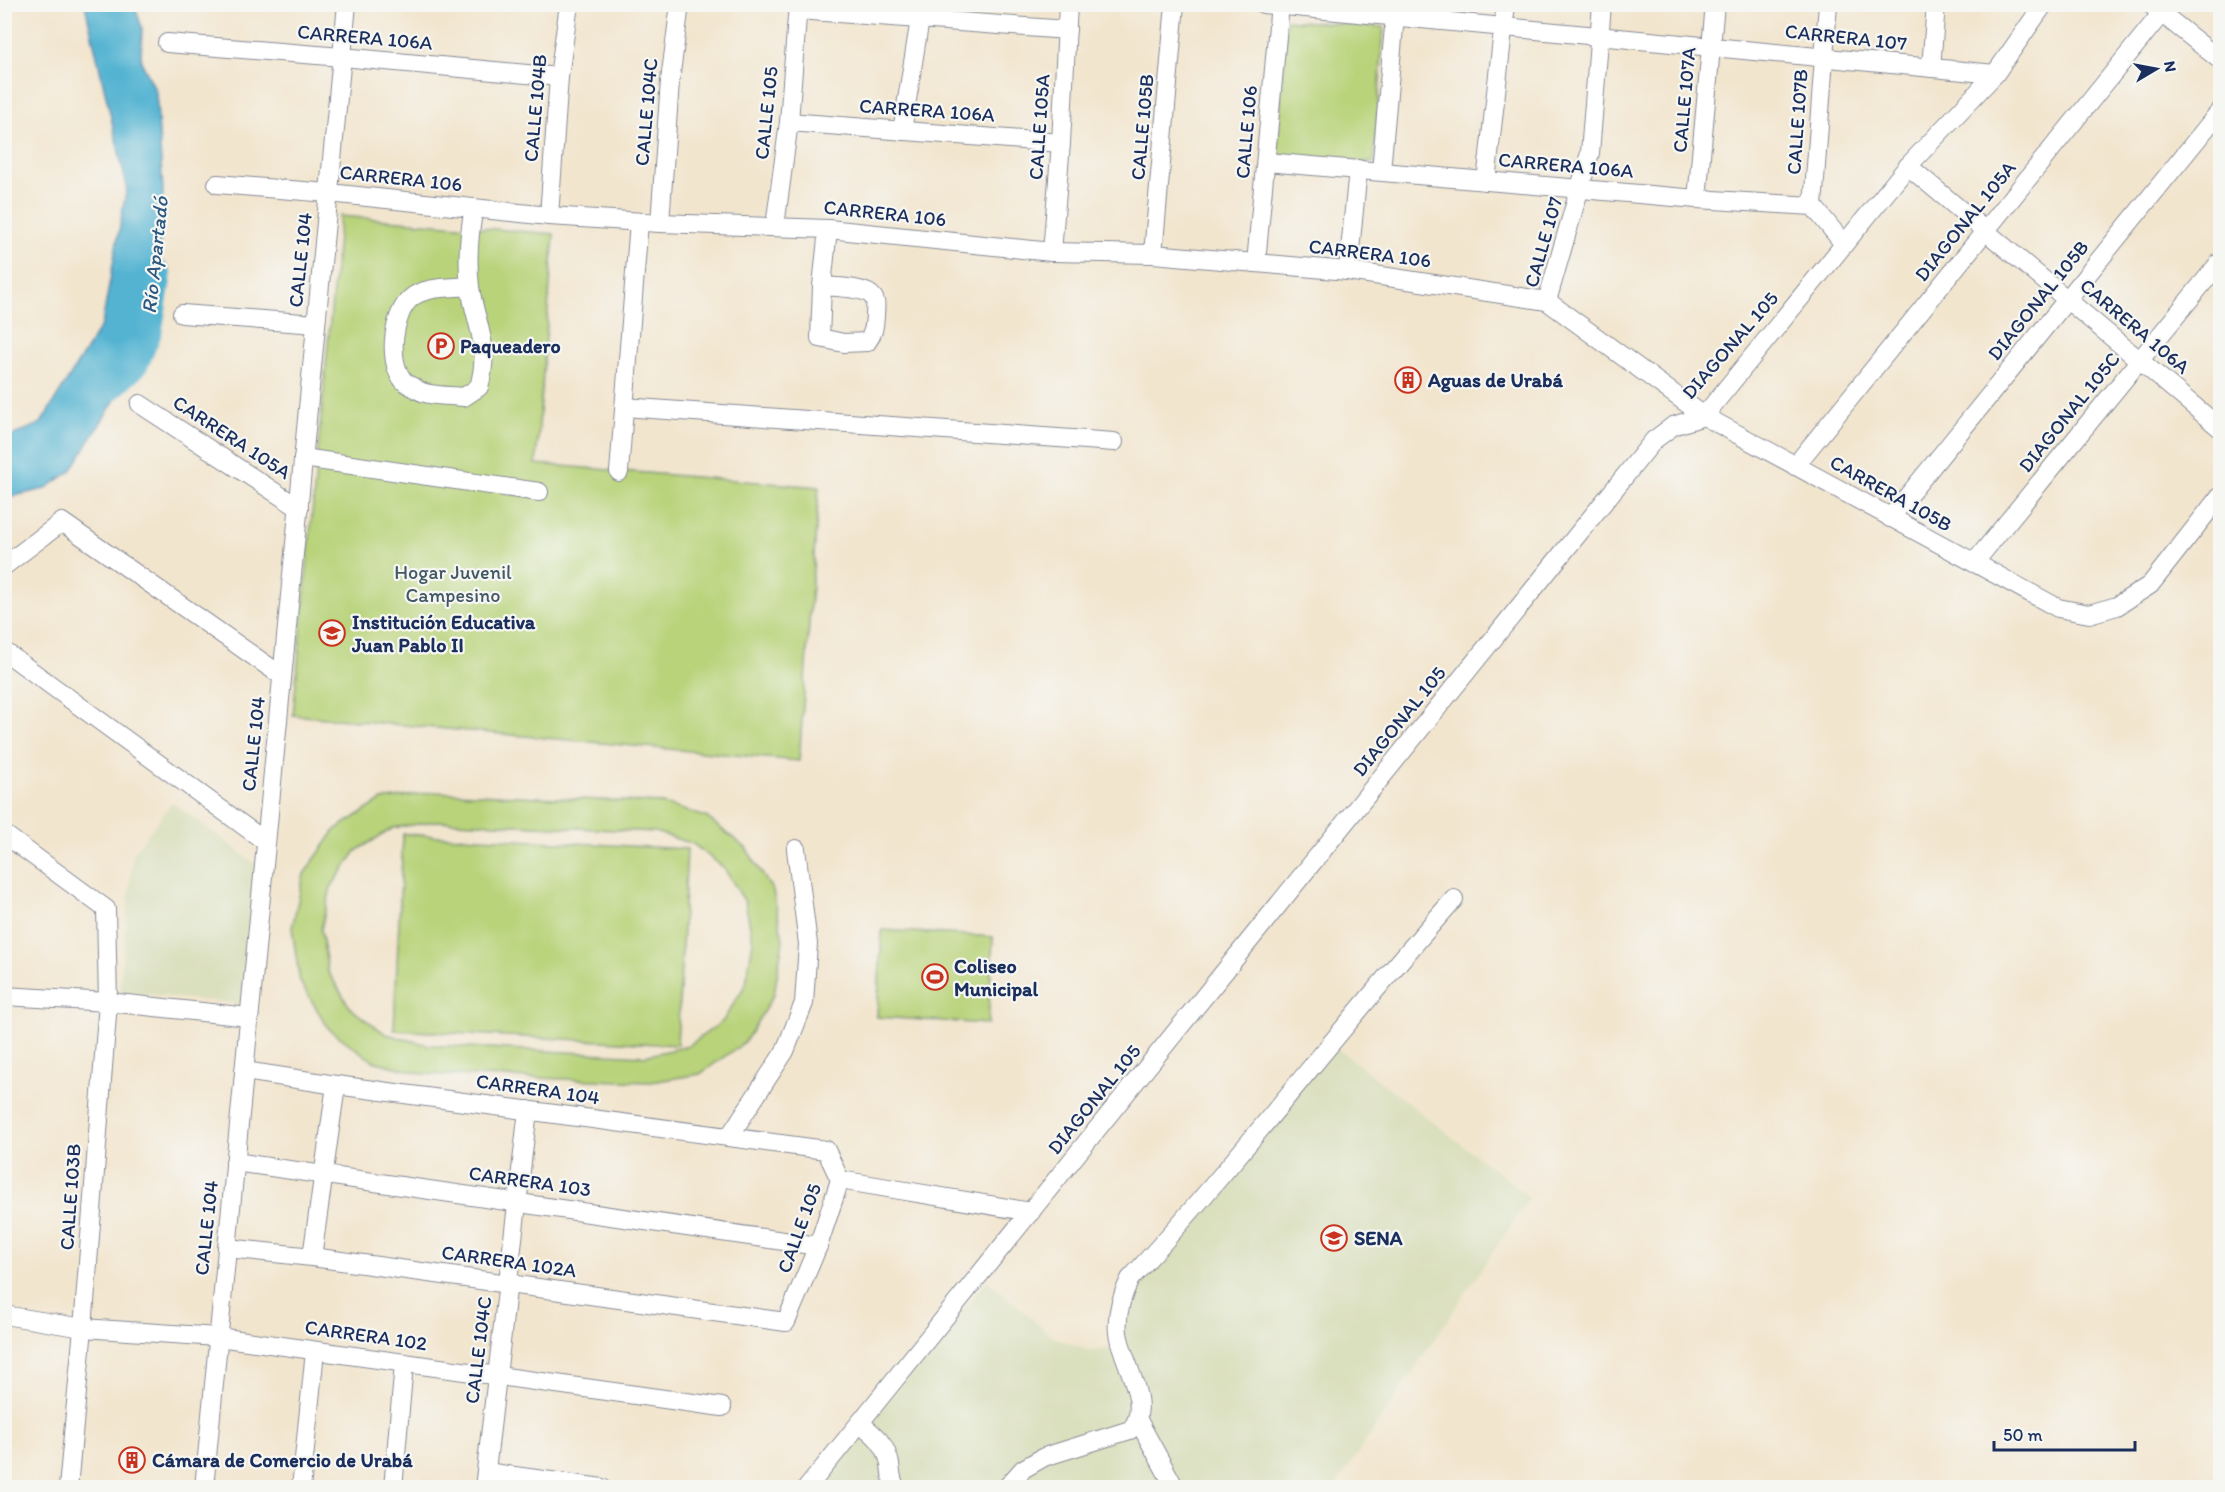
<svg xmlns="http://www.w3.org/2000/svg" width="2225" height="1492" font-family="Itim,sans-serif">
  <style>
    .built { fill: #dadfbd }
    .green { fill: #b8d379; stroke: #6a816c; stroke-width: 1.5; fill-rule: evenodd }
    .water { fill: #53b3d1; stroke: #377198; stroke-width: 1.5 }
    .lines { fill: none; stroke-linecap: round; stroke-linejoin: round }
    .river { stroke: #53b3d1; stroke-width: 33 }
    .minor-casing { stroke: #868a96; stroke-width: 20 }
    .minor { stroke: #fff; stroke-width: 18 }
    .labels { text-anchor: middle; stroke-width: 4.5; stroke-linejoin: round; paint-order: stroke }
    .street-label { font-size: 20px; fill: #1b2f5e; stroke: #f6f6f2 }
    .poi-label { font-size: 20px; font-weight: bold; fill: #1b2f5e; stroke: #f6f6f2; text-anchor: start }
    .park-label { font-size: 20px; fill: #425865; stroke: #f6f6f2 }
    .water-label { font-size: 21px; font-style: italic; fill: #2c5780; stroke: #f6f6f2 }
  </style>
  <rect width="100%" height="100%" fill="#f6f6f2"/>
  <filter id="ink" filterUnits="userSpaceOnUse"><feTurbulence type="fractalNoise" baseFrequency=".0167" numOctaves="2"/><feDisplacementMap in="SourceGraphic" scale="12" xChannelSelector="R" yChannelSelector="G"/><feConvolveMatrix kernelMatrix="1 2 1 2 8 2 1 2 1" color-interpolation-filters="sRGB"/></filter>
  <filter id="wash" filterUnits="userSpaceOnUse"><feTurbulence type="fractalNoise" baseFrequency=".008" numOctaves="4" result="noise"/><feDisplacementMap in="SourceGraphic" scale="24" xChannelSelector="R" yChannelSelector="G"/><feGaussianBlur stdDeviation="1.35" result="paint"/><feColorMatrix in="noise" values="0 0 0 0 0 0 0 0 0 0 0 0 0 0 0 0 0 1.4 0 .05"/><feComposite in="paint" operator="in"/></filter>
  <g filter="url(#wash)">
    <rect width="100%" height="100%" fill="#f2e5ce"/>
    <g class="built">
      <path d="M172,802l85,63 -14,139 -124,-12 14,-138z"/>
      <path d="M1333,1045l197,152 -195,290 -519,1 171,-208 66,57 37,14 18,-2 9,-9 5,-41z"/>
    </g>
    <g class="green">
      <path d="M1286,20l98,7 -10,136 -97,-7z"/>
      <path d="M340,216l214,18 -18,230 283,23 -20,274 -506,-46z"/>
      <path d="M434,792l226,11 46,14 40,31 27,43 10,49 -9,54 -29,48 -45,32 -49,8 -228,-8 -50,-13 -44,-32 -29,-47 -8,-54 12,-54 32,-45 46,-29zM436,821l219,11 38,12 31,24 21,34 8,39 -7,43 -23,37 -35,25 -43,10 -217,-11 -42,-11 -35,-25 -23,-37 -7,-43 10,-42 25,-36 37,-23z"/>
      <path d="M403,834l284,15 -10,196 -283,-15z"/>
      <path d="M882,930l111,7 -5,87 -111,-7z"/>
    </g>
    <path class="water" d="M85,5h49l8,22 -1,34 15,30 7,99 -4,63 -7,55 -26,74 -55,89 -26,18 -40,9v-59l36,-16 61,-99 25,-137z"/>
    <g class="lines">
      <path class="river" d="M108,385l24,-22 14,-33 9,-54"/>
    </g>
  </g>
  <g filter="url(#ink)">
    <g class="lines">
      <g class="minor-casing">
        <g id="minor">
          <path d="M1263,4l732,70"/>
          <path d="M2150,4l70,56"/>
          <path d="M798,10l269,20"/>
          <path d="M167,43l175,14 217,20"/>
          <path d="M1931,68l5,-64"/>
          <path d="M789,122l272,21"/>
          <path d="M902,131l18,-112"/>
          <path d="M1266,162l431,37 116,7 31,38"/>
          <path d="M1908,166l312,262"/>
          <path d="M1381,171l15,-166"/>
          <path d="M1486,181l20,-177"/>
          <path d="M217,184l112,9 220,23 111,7 168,6 224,23 101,2 103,9 92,8 199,30 157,115 354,192 31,6 28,-8 33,-21 70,-89"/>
          <path d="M1697,199l18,-195"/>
          <path d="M1813,206l15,-202"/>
          <path d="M549,216l10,-139 10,-73"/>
          <path d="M660,223l10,-142 10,-77"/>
          <path d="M775,226l14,-104 9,-118"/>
          <path d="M1052,252l9,-109 7,-139"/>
          <path d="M1153,254l22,-250"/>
          <path d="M1256,263l24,-259"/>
          <path d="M1348,271l10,-102"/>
          <path d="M470,286c-18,2 -45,0 -59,12 -18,15 -24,63 -8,82 3,4 11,7 15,10 12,7 33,5 46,7l15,-10c12,-43 -3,-60 -9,-100 -3,-26 -1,-54 4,-79"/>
          <path d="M822,286c12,1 44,1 51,11 4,5 2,12 2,19 -1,11 -1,17 -8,26l-23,1 -24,-5 2,-52 6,-57"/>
          <path d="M1547,301l43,-148 12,-149"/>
          <path d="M182,314l134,10"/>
          <path d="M140,404l159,104"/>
          <path d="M624,407l490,35"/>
          <path d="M303,458l236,34"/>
          <path d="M1795,466l374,-462"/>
          <path d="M619,472l20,-250"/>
          <path d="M1890,518l330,-407"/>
          <path d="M1974,563l246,-301"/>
          <path d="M4,566l58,-44 220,154"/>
          <path d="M4,651l262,191"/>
          <path d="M4,834l102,75 2,93 -25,326 -15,160"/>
          <path d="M4,996l104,6 141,15"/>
          <path d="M729,1137l56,-86 19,-48 4,-59 -12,-95"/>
          <path d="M235,1162l583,84"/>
          <path d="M840,1180l191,32"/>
          <path d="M227,1248l85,9 474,65 32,-76 22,-66 -14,-30 -490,-65 -92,-14"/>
          <path d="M312,1257l24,-172"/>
          <path d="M4,1315l79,13 135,9 504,70"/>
          <path d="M1138,1420l37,68"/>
          <path d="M860,1423c15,12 26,21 30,41 1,9 1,16 6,24"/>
          <path d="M486,1472l116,16"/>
          <path d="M204,1488l143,-1484"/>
          <path d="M301,1488l14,-137"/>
          <path d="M393,1488l11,-124"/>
          <path d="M484,1488l44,-378"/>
          <path d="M807,1488l847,-1048 19,-14 31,-10 204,-250 87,-92 49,-70"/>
          <path d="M1006,1488l17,-19 21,-12 86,-27c24,-23 -8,-68 -12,-97 -2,-19 3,-36 12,-54 113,-122 213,-256 324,-380"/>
        </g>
      </g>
      <use href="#minor" class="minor"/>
    </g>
  </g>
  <defs>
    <g id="parking-ring" transform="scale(1.35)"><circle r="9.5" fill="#f6f6f2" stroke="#c8321e" stroke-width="1.5"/><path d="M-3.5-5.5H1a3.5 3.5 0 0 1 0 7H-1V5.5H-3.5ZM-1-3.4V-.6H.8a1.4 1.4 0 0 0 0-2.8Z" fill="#c8321e"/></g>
    <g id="building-ring" transform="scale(1.35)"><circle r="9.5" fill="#f6f6f2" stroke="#c8321e" stroke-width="1.5"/><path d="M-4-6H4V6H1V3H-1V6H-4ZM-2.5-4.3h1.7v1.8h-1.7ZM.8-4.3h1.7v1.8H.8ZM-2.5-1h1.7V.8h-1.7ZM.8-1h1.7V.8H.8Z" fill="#c8321e"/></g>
    <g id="school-ring" transform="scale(1.35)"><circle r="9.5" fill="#f6f6f2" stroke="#c8321e" stroke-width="1.5"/><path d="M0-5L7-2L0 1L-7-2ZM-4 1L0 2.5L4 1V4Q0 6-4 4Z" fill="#c8321e"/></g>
    <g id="stadium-ring" transform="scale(1.35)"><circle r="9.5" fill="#f6f6f2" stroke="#c8321e" stroke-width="1.5"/><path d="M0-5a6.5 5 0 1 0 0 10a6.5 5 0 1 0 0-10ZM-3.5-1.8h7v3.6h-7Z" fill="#c8321e"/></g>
    <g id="university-ring" transform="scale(1.35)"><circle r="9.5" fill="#f6f6f2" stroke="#c8321e" stroke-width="1.5"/><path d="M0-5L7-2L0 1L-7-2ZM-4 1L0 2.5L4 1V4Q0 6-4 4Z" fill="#c8321e"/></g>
  </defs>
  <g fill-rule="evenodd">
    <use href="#parking-ring" x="441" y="346"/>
    <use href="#building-ring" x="1408" y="380"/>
    <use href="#school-ring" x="332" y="633"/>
    <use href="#stadium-ring" x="935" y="977"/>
    <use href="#university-ring" x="1334" y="1238"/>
    <use href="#building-ring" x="132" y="1460"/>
  </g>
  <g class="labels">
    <g class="street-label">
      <text transform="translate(365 37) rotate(5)" y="7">CARRERA 106A</text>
      <text transform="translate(1846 37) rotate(6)" y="7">CARRERA 107</text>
      <text transform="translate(1684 100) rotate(-85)" y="7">CALLE 107A</text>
      <text transform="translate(535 108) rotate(-85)" y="7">CALLE 104B</text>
      <text transform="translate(927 110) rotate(4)" y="7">CARRERA 106A</text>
      <text transform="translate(646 112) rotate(-85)" y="7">CALLE 104C</text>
      <text transform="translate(766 113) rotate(-84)" y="7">CALLE 105</text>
      <text transform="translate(1797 122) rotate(-86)" y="7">CALLE 107B</text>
      <text transform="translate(1039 127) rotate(-86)" y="7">CALLE 105A</text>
      <text transform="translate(1142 127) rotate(-85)" y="7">CALLE 105B</text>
      <text transform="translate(1246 132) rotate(-85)" y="7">CALLE 106</text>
      <text transform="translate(1566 165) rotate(5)" y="7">CARRERA 106A</text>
      <text transform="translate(401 178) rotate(6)" y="7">CARRERA 106</text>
      <text transform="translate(885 213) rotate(6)" y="7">CARRERA 106</text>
      <text transform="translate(1965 221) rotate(-51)" y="7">DIAGONAL 105A</text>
      <text transform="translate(1543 242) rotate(-74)" y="7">CALLE 107</text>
      <text transform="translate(1370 253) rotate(7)" y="7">CARRERA 106</text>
      <text transform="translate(300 260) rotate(-84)" y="7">CALLE 104</text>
      <text transform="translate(2038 300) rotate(-51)" y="7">DIAGONAL 105B</text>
      <text transform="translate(2135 326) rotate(40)" y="7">CARRERA 106A</text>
      <text transform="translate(1730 345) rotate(-49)" y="7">DIAGONAL 105</text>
      <text transform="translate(2069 412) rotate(-51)" y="7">DIAGONAL 105C</text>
      <text transform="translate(232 437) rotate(33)" y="7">CARRERA 105A</text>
      <text transform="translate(1891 493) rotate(29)" y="7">CARRERA 105B</text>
      <text transform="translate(1399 721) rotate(-51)" y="7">DIAGONAL 105</text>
      <text transform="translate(253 744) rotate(-84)" y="7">CALLE 104</text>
      <text transform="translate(538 1089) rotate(8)" y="7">CARRERA 104</text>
      <text transform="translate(1094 1099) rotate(-51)" y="7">DIAGONAL 105</text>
      <text transform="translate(530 1181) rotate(8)" y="7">CARRERA 103</text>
      <text transform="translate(70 1197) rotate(-86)" y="7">CALLE 103B</text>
      <text transform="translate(206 1228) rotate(-84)" y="7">CALLE 104</text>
      <text transform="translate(799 1228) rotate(-70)" y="7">CALLE 105</text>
      <text transform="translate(509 1261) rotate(8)" y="7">CARRERA 102A</text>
      <text transform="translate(366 1335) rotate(8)" y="7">CARRERA 102</text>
      <text transform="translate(478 1350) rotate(-83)" y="7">CALLE 104C</text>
    </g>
    <g class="poi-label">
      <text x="460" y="353">Paqueadero</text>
      <text x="1428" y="387">Aguas de Urabá</text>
      <text x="352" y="629">Institución Educativa<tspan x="352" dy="23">Juan Pablo II</tspan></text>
      <text x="954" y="973">Coliseo<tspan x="954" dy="23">Municipal</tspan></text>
      <text x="1354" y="1245">SENA</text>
      <text x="152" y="1467">Cámara de Comercio de Urabá</text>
    </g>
    <g class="park-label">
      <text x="453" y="579">Hogar Juvenil<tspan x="453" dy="23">Campesino</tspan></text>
    </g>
    <g class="water-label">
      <text transform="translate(155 255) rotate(-84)" y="7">Río Apartadó</text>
    </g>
  </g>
  <rect width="2225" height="1492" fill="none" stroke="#f6f6f2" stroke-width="24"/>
  <g transform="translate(2156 69) rotate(80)" stroke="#f6f6f2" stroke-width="4.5" paint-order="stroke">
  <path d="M0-4.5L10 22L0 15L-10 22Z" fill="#1b2f5e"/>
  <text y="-9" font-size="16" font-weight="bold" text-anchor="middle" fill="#1b2f5e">N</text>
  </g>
  <path d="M1994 1441v9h141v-9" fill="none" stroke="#1b2f5e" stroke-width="3"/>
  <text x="2003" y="1441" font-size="18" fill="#1b2f5e" stroke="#f6f6f2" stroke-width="4.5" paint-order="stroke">50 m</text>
</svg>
